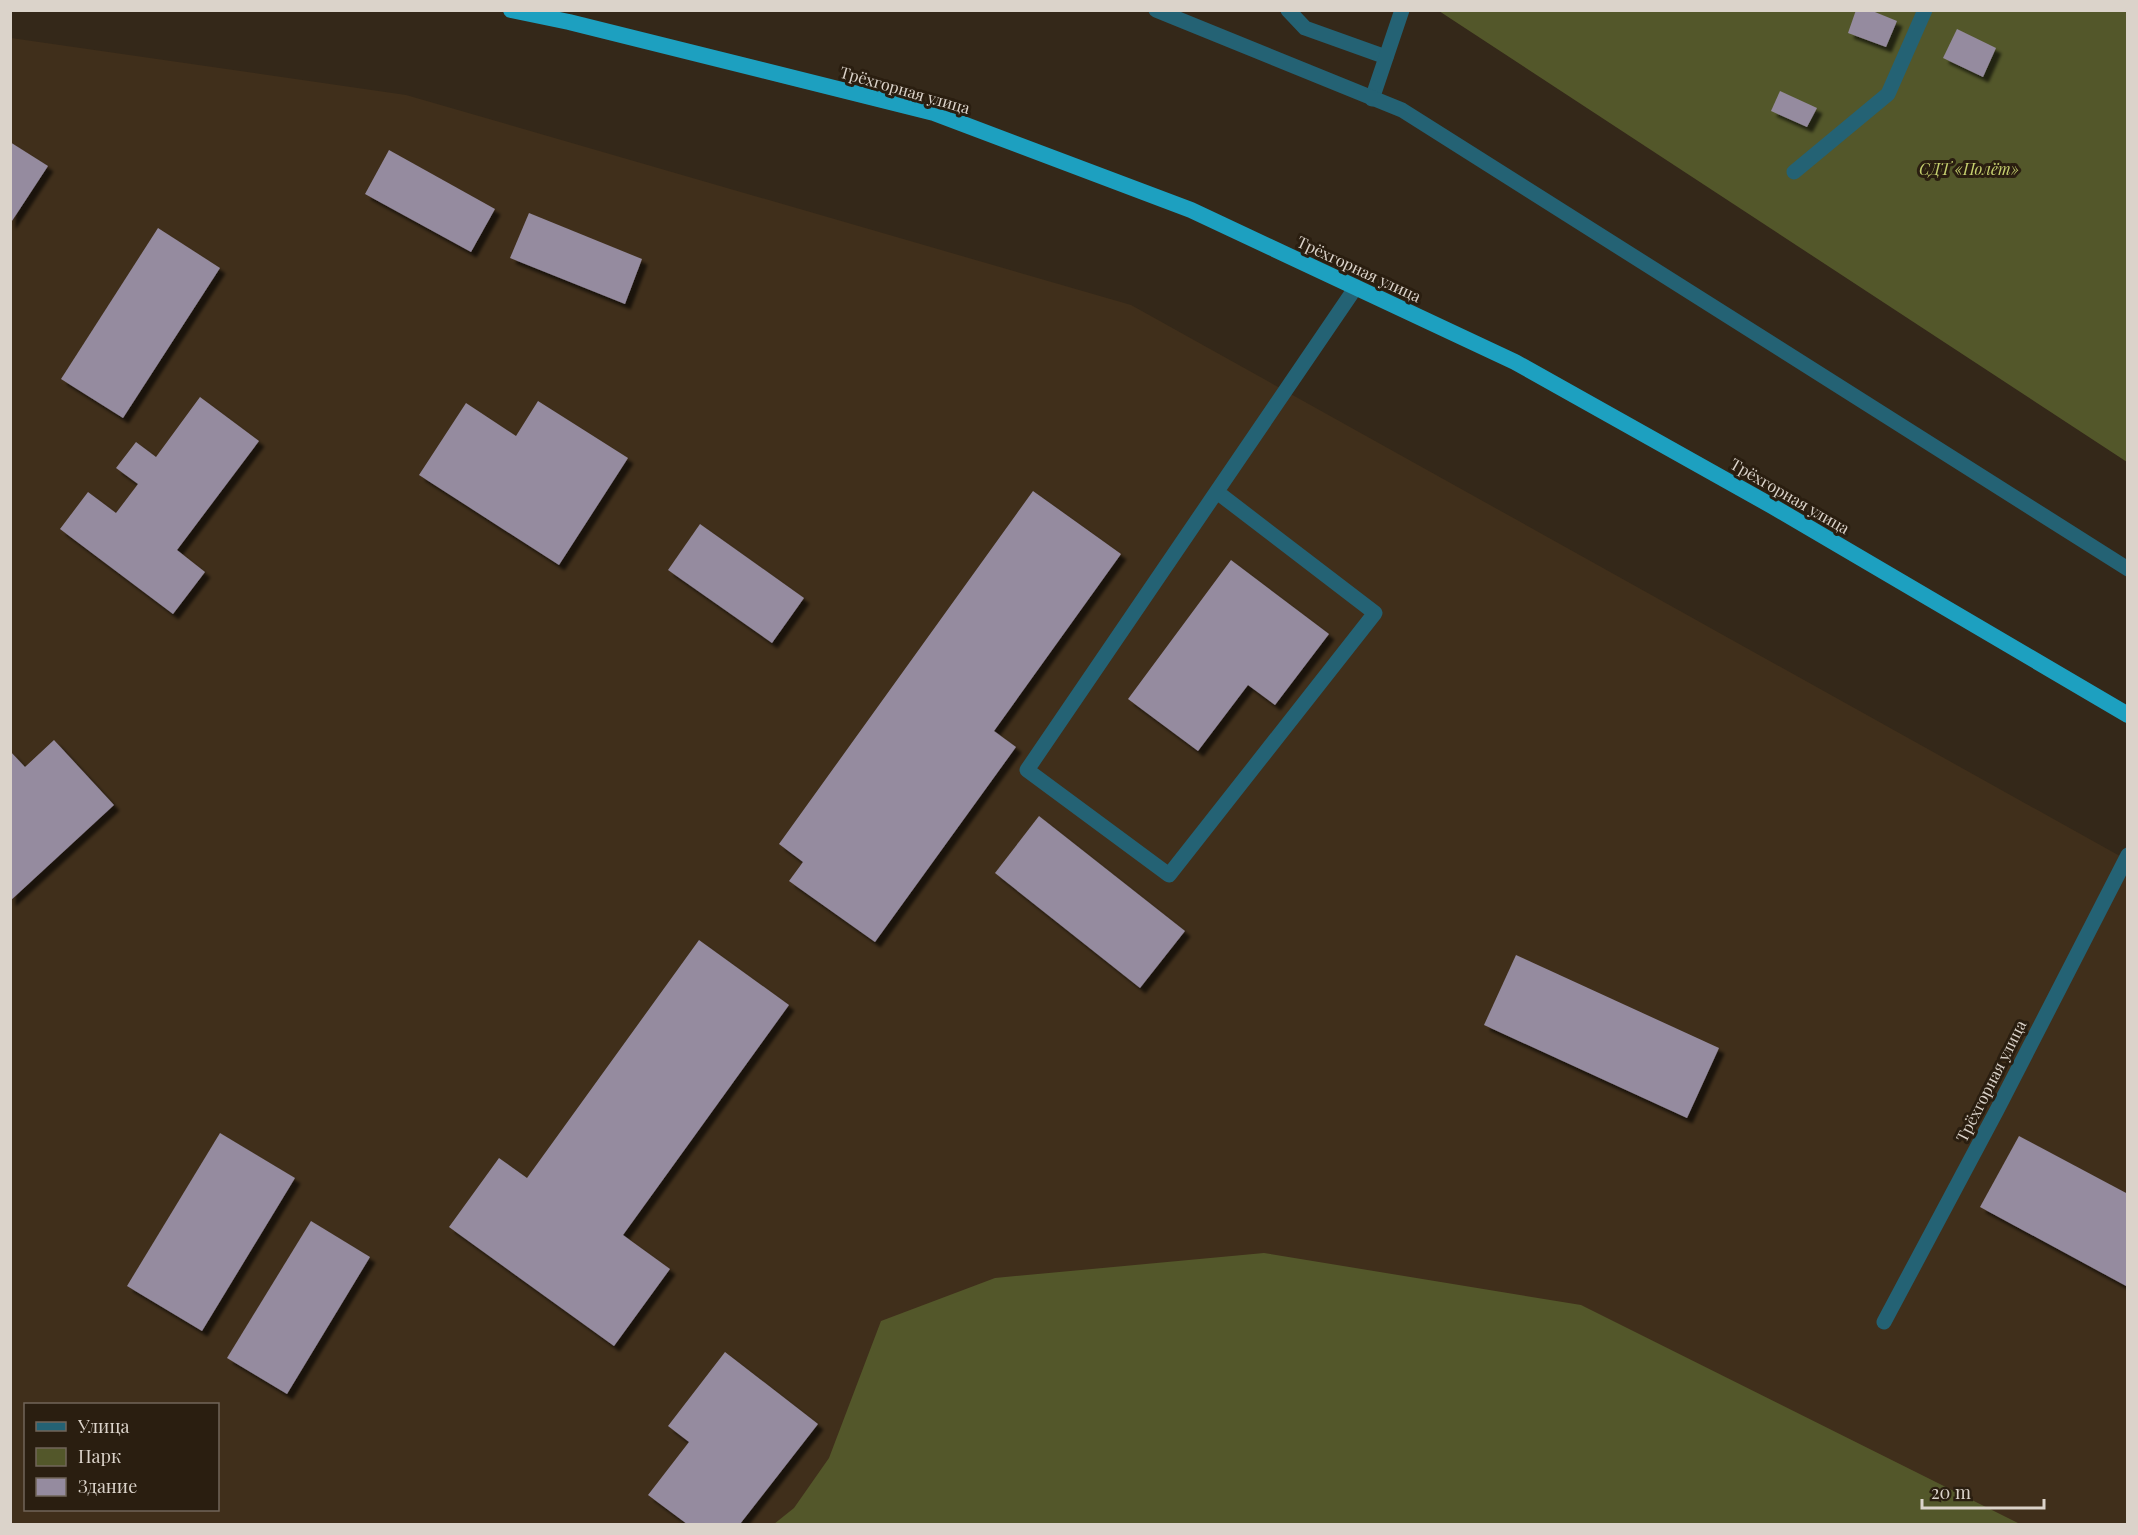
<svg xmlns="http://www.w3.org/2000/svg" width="2138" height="1535" font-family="'Playfair Display',serif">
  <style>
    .built { fill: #402f1b; fill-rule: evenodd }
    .green { fill: #53572a }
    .building { fill: #958b9f; filter: url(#shadow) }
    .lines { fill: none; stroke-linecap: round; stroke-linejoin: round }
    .service { stroke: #246274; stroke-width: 15 }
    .tertiary { stroke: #246274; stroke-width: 15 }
    .trunk { stroke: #1da0c0; stroke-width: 16 }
    .labels { text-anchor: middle; stroke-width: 6; stroke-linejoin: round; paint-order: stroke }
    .street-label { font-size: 16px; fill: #dbd3ca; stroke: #2a1e10 }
    .park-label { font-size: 16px; font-style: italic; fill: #c6d06f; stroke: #2a1e10 }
  </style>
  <defs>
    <filter id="shadow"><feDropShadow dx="5.5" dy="5.5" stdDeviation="1.5" flood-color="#0009"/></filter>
  </defs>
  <rect width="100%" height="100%" fill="#342819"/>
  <path class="built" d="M11,38l395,57 725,210 996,555v664h-2116zM26,1404h192v106h-192z"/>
  <g class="green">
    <path d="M1439,11h688v451z"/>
    <path d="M1264,1253l317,52 439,219h-1246l20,-16 35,-50 52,-137 114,-43z"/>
  </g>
  <g class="building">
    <path d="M1856,10h14l27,11 -11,26 -38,-14z"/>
    <path d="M1957,29l39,19 -13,29 -40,-19z"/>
    <path d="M1780,91l37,17 -10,19 -36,-16z"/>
    <path d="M10,142l38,24 -38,58z"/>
    <path d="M389,150l106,59 -24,43 -106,-58z"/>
    <path d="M529,213l113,46 -17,45 -115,-46z"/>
    <path d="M158,228l62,40 -97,150 -62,-39z"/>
    <path d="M200,397l59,44 -82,109 28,22 -32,42 -113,-85 28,-37 28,21 22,-29 -22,-16 20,-26 20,15z"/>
    <path d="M538,401l90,57 -69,107 -140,-90 47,-72 50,33z"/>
    <path d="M1033,491l88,63 -127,177 22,16 -141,195 -86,-61 14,-19 -24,-18z"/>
    <path d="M700,524l104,74 -32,45 -104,-73z"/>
    <path d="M1231,560l98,74 -54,71 -27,-20 -50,66 -70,-52z"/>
    <path d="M54,740l60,65 -104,96v-150l15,16z"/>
    <path d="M1039,816l146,115 -45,57 -145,-115z"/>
    <path d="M699,940l90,65 -166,230 47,34 -56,77 -165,-119 50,-69 28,20z"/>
    <path d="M1516,955l203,93 -32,70 -203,-93z"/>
    <path d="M220,1133l75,45 -93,153 -75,-45z"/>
    <path d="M2019,1136l109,58v93l-148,-80z"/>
    <path d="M311,1221l59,36 -83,137 -60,-36z"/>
    <path d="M725,1352l93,72 -78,100h-53l-39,-29 41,-53 -21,-16z"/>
  </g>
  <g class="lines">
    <g class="service">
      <path d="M1288,10l17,18 81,29"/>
      <path d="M1372,99l30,-89"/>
      <path d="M1794,172l94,-78 37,-84"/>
      <path d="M1217,492l158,121 -206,262 -142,-105 329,-483"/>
      <path d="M1884,1322l113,-212 131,-255"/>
    </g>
    <path class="tertiary" d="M1156,10l246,100 726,459"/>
    <path class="trunk" d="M511,10l58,12 365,91 257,97 324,152 257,144 356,209"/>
  </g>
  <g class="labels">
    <g class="street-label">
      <text transform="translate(905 90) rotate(16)" y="6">Трёхгорная улица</text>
      <text transform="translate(1359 269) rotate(25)" y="6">Трёхгорная улица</text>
      <text transform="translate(1790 496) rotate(30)" y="6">Трёхгорная улица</text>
      <text transform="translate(1991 1081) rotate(-63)" y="6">Трёхгорная улица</text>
    </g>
    <g class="park-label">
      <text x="1969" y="175">СДТ «Полёт»</text>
    </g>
  </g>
  <rect width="2138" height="1535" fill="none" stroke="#dbd3ca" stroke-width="24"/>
  <rect x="24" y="1403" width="195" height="108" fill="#2a1e10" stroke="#71665a" stroke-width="1.5"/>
  <rect x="36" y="1422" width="30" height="9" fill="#246274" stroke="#71665a" stroke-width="1.5"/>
  <text x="78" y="1433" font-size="18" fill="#dbd3ca">Улица</text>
  <rect x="36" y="1448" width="30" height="18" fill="#53572a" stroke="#71665a" stroke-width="1.5"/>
  <text x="78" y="1463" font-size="18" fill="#dbd3ca">Парк</text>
  <rect x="36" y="1478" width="30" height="18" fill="#958b9f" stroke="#71665a" stroke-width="1.5"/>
  <text x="78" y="1493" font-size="18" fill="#dbd3ca">Здание</text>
  <path d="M1922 1499v9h122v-9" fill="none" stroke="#dbd3ca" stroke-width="3"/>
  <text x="1931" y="1499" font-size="18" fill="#dbd3ca" stroke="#2a1e10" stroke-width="4.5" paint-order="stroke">20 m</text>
</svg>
